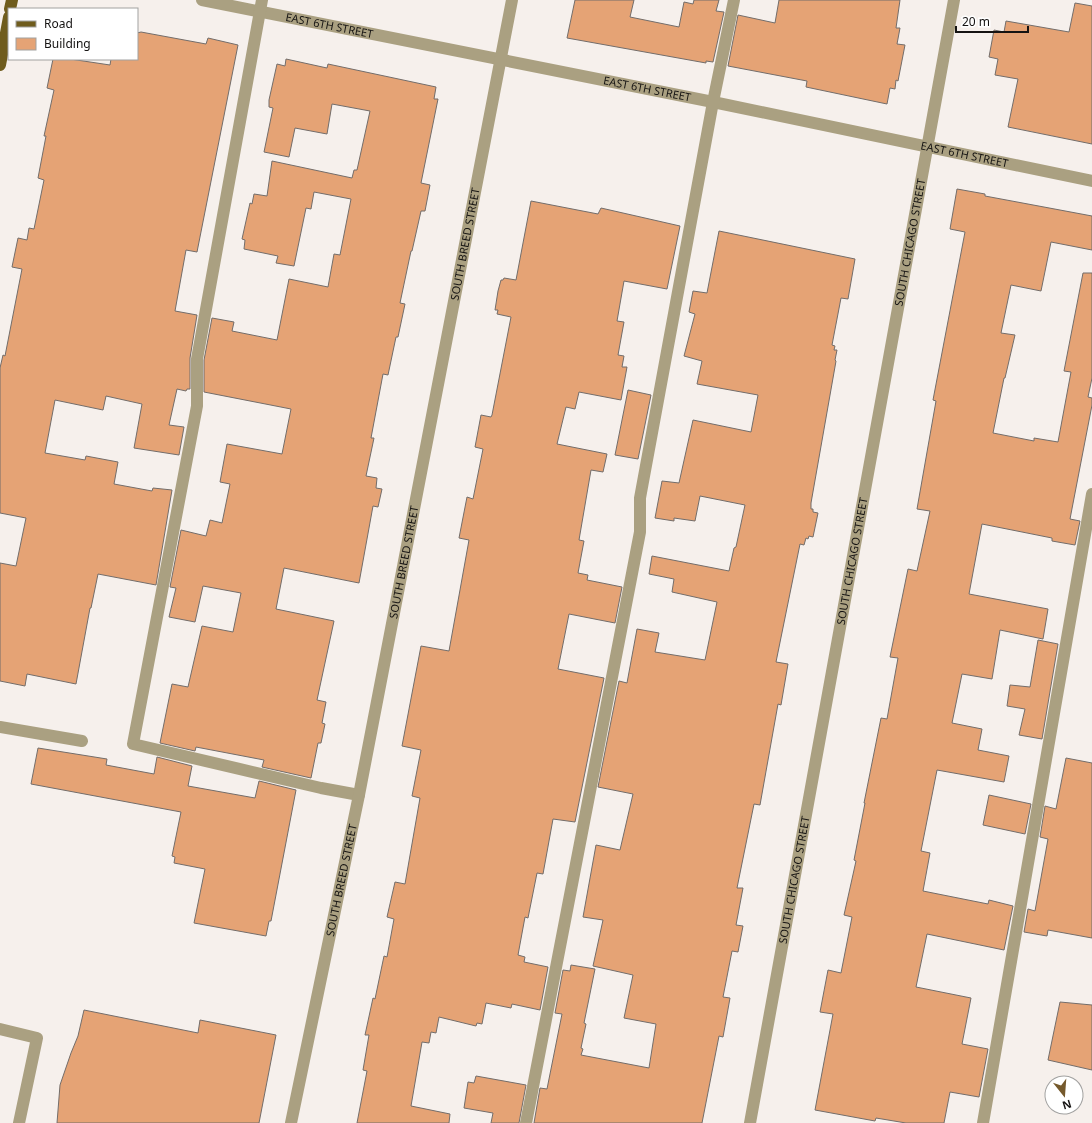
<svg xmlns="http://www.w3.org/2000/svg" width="1092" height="1123" font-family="'Noto Sans',sans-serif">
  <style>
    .building { fill: #e5a375; stroke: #736d6a }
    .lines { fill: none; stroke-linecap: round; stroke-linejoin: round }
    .minor { stroke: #aaa081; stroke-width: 12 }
    .major { stroke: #6f5c1d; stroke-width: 12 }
    .labels { text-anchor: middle; stroke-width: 4; stroke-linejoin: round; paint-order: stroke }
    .street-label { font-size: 11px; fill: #151312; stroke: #fff }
  </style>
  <rect width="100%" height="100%" fill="#f6f0ec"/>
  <g class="building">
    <path d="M575,0h59l-4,17 49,10 5,-25 9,2 1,-4h25l-3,11 8,1 -11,50 -7,-1v2l-139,-25z"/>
    <path d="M779,0h121l-4,28h4l-3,16 8,1 -7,36 -2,-1 -1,9 -5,-1 -3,16 -81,-17 1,-6 -79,-15 10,-51 37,8z"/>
    <path d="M1075,3l17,3v138l-84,-17 10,-48 -23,-4 3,-16 -9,-2 5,-27 10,2 2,-11 63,11z"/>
    <path d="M141,32l65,12 2,-6 30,7 -41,207 -11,-2 -11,61 22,4 -7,43v31h-3l-1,2 -9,-2 -8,36 15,2 -5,28 -45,-7 8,-44 -36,-8 -3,14 -48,-10 -10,53 40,7 1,-4 32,6 -4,22 38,7 1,-3 19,2 -16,95 -58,-11 -7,34h-1l-14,76 -49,-10 -2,12 -25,-5v-118l16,3 10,-48 -26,-5v-145l3,-13 2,1 17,-87 -10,-2 6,-29 9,2 2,-12 5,1 10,-49 -6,-2 8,-42h-2l10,-46 -7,-2 6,-29h17l40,6 1,-6h26v-26z"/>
    <path d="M286,59l41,9 1,-4 108,23 -2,12h4l-17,84 9,2 -5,26h-4l-9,40h-1l-11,52 5,1 -7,33h-2l-8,38 -5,-1 -12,64h3l-8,38 11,2 -1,10 6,1 -4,18 -5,-1 -14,77 -75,-15 -8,41 58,12 -17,79 9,2 -4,21 3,1 -4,19h-3l-7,35 -49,-11 2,-7 -68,-13 -1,4 -35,-8 12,-59 16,3 14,-61 31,6 8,-39 -38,-7 -8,36 -26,-5 7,-29 -6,-1 11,-57 25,6 4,-16 12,3 8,-39 -10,-2 7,-38 55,10 9,-45 -87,-17v-32l8,-42 22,4 -2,9 45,9 12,-61 39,8 6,-33 6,1 11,-56 -37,-7 -3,17 -5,-1 -12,58 -18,-3 2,-7 -34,-7 1,-9 -3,-1 8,-36 2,1 2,-10 13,2 5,-35 80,17 2,-8h3l13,-59 -38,-7 -5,30 -32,-6 -6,29 -25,-5 9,-44 -4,-1v-7l8,-36 8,2z"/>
    <path d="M957,189l28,5v2l107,20v34l-41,-8 -10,49 -30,-6 -10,48 14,2 -10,43h-1l-11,55 41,8v-3l24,4 13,-70 -7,-1 19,-98h9v105l-4,19 4,1v7l-22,114 10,2 -5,24 -23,-4v-3l-70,-14 -13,70 79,15 -5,30 -43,-9 -8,49 -30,-5 -10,49 30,6 -4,21 31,6 -5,26 -67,-12 -16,81 9,2 -7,38 65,13 1,-4 24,6 -9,44 -77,-16 -11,53 55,11 -9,46 26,5 -9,48 -29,-5 -6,31h-38l-30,-5 -1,3 -60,-11 18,-96 -13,-2 8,-42 13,3 11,-56 -8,-2 12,-54 -2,-1 11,-57h-1l17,-85 6,1 11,-61 -8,-1 18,-88 9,2 13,-60 -13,-2 19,-108 -3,-1 32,-168 -15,-3z"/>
    <path d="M531,201l67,13 3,-6 79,18 -13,63 -43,-8 -7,40 7,1 -6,33 6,1 -2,11h5l-6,33 -42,-8 -4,17 -9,-2 -9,37 50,10 -4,18 -12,-2 -12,70 5,1 -6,32 10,2 -1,5 35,7 -7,36 -46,-9 -11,55 46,9 -29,144 -22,-3 -10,55 -6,-1 -9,45 -3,-1 -7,38 7,2 -1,5 24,5 -8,43 -28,-6 -1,4 -25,-5 -4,21 -5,-1 -1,3 -37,-9 -3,16 -5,-1 -2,11 -7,-1 -11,64 39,8 -1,9h-92l10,-52 -4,-1 6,-35h-4l8,-37 2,1 9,-43 3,1 7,-38 -7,-2 8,-35 10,2 15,-86 -8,-2 9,-46 -19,-4 19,-100 28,5 20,-111 -10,-2 8,-41 6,2 10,-50 -8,-2 6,-32 10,2 1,-2 19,-98 -14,-3 1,-4h-3l3,-19 3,-11h2l1,-2 12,2z"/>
    <path d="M719,231l136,28 -7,40 -7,-1 -9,47 3,1 -1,4h3l-2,10 1,1 -25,142v6h2v3l5,1 -5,24 -4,-1 -1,3 -2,-1 -2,7 -4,-1 -24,118 12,2 -7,41 -3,-1 -18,101 -6,-1 -17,84h6l-7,37 7,1 -5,26 -6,-1 -9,46 7,1 -7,39 -4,-1 -17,87h-168l6,-35 7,1 15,-75 -7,-1 8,-43 7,1 1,-6 24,4 -11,54 2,1 -5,24 2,1 -2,6 68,13 7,-44 -32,-6 9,-43 -40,-9 10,-46 -20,-3 13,-72 24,5 13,-56 -35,-7 21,-106 8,2 10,-54 22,4 -4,19 50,8 12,-58 -45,-10 2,-13 -25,-5 3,-18 77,15 5,-23 2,-1 9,-42 -45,-9 -5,25 -21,-3v3l-19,-3 7,-37 17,2 14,-63 58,12 7,-37 -61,-11 5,-23 -18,-5 11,-42 -6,-2 4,-21 14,2z"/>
    <path d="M628,390l23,5 -13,64 -23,-4z"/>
    <path d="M1038,640l20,4 -16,95 -23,-4 6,-26 -18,-3 3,-21 20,2z"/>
    <path d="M38,748l69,11 -1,6 48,9 3,-17 35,9 -4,20 67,12 4,-17 37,9 -25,131h-2l-3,15 -72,-13 11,-54 -31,-6 1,-6 -3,-1 9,-44 -150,-28z"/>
    <path d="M1066,758l26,5v175l-44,-8 -1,6 -23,-4 4,-23 7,2 13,-72 -8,-2 5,-31 11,3z"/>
    <path d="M989,795l42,9 -6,30 -42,-9z"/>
    <path d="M1060,1002l32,3v65l-44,-10z"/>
    <path d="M84,1010l114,23 2,-13 76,15 -17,88h-202l3,-38 11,-32 7,-17z"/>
    <path d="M476,1076l50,9 -7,38h-28l2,-10 -29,-5 4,-26 6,1z"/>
  </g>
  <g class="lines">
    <g class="minor">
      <path id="s1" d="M202,0l511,102 379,79"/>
      <path d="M262,0l-65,359v47l-64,338 188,44 38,7"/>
      <path d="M0,727l82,14"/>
      <path d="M0,1029l37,9 -18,85"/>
      <path id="s2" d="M291,1123l68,-328 153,-795"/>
      <path d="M526,1123l114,-591v-34l73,-396 21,-102"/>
      <path id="s3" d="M750,1123l204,-1123"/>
      <path d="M983,1123l109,-629"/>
    </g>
    <g class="major">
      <path d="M10,9l2,-9"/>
      <path d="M0,65l9,-48"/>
    </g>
  </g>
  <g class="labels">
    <g class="street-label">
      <text dy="4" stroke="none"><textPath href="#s1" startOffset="130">EAST 6TH STREET</textPath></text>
      <text dy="4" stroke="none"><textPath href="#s1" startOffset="454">EAST 6TH STREET</textPath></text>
      <text dy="4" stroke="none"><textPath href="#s1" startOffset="778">EAST 6TH STREET</textPath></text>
      <text dy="4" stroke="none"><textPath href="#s3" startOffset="895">SOUTH CHICAGO STREET</textPath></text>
      <text dy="4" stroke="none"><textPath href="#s2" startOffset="896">SOUTH BREED STREET</textPath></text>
      <text dy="4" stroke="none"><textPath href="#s3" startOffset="571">SOUTH CHICAGO STREET</textPath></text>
      <text dy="4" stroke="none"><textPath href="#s2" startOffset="572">SOUTH BREED STREET</textPath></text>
      <text dy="4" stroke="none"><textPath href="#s2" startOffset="248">SOUTH BREED STREET</textPath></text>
      <text dy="4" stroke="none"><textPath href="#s3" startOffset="247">SOUTH CHICAGO STREET</textPath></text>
    </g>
  </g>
  <rect x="8" y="8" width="130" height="52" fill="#ffffff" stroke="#a1a1a0"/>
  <rect x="16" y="21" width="20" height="6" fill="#6f5c1d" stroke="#a1a1a0"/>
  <text x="44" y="28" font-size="12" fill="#151312">Road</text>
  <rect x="16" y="38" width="20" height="12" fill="#e5a375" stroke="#a1a1a0"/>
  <text x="44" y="48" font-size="12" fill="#151312">Building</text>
  <g transform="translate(1064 1095) rotate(163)"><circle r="19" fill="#ffffff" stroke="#a1a1a0"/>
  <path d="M0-3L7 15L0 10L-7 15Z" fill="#75592c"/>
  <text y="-6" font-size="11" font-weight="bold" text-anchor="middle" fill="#151312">N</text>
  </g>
  <path d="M956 26v6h72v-6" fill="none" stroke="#151312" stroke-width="2"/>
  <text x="962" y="26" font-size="12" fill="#151312" stroke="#ffffff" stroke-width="3" paint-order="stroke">20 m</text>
</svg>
